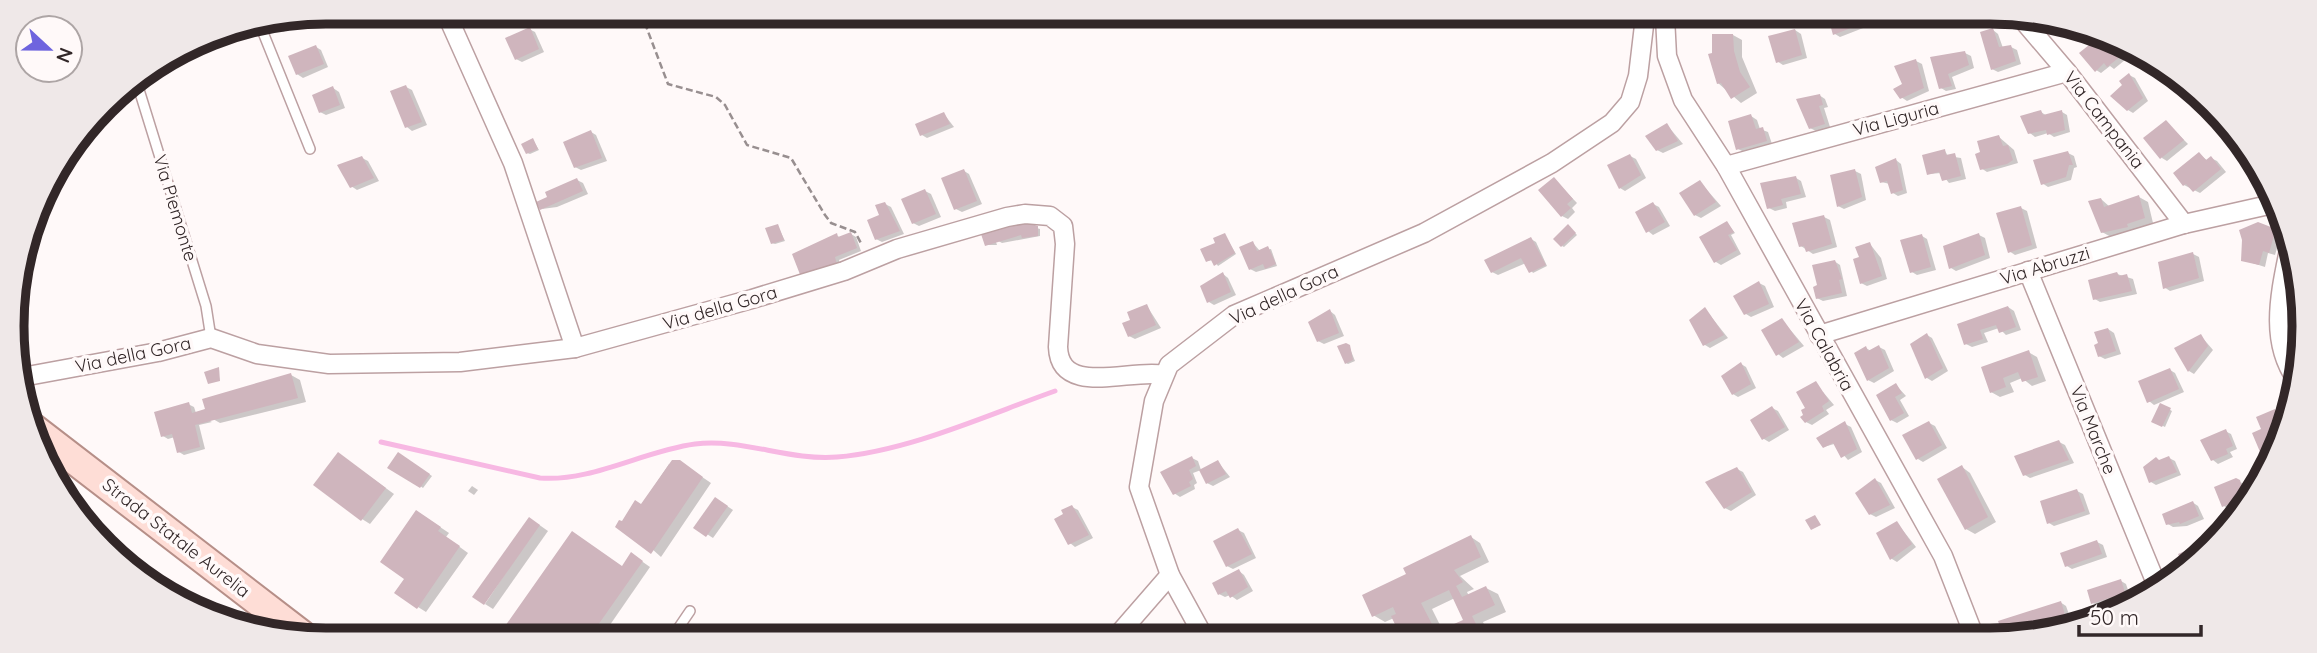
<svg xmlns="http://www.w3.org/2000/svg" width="2317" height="653" font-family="Quicksand,sans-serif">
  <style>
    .shadow { fill: #0003; fill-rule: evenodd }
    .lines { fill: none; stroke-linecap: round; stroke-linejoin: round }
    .stream { stroke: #f7b8e3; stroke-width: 5 }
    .building { fill: #cfb5bd; fill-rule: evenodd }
    .lane-casing { stroke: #bca0a2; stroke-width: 12 }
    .street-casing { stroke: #bca0a2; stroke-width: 21 }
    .primary-casing { stroke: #b68f88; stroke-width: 32 }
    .path { stroke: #988f90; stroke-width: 2.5; stroke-dasharray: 7 3.5; stroke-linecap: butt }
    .lane { stroke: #fff; stroke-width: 9 }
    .street { stroke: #fff; stroke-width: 18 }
    .primary { stroke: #feddd6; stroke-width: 28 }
    .labels { text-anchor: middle; stroke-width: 7; stroke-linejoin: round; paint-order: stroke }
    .street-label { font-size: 18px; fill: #322728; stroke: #fff9f9 }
    .rim { fill: none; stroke: #322728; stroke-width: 9 }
  </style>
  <rect width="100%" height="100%" fill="#fff9f9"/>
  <g class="shadow">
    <path d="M305,17l2,3 -24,12 -9,-9z"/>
    <path d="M1830,17l56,1 1,5 -13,4 -3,-2 -31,12 -5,-3z"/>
    <path d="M242,29l1,4 -53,25 -4,-2 -10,5 -3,-4 34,-21z"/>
    <path d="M529,29l6,3 9,20 -22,10 -6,-3z"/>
    <path d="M1795,30l6,4 6,24 -24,7 -6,-4z"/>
    <path d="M1993,30l5,4 5,14 8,-1 6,3 4,14 -23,8 -6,-3z"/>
    <path d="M1733,35l9,5v17l15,36 -16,10 -23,-20z"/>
    <path d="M2095,36l30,13 6,6 -17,14 -4,-3 -9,7 -5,-3 -5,-25z"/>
    <path d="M316,47l5,3 7,17 -25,11 -6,-4z"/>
    <path d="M1965,53l6,3 3,12 -22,9 4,12 -10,2 -5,-3 -9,-30z"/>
    <path d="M1916,61l6,3 7,27 -22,10 -6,-4z"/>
    <path d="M2129,75l6,3 13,23 -15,12 -5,-3 -3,-24z"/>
    <path d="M406,87l6,3 15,35 -15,6 -5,-4z"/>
    <path d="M333,88l6,4 6,16 -19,7 -6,-3z"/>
    <path d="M1819,95l6,4 3,8 -4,1 6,19 -14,4 -6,-3z"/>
    <path d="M2041,112l6,4 15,-4 5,3 3,17 -16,5 -6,-4 -13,4 -5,-4z"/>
    <path d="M944,114l10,13 -27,11 -5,-3z"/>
    <path d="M1751,116l6,4 3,9 8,3 4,12 -28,8 -6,-3z"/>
    <path d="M2166,122l22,22 -21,17 -5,-3z"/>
    <path d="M1667,125l16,19 -20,9 -6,-3z"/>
    <path d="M591,132l5,3 11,26 -26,9 -6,-3z"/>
    <path d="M1999,137l15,13 4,13 -31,9 -6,-4z"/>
    <path d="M533,140l6,10 -9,4 -3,-1z"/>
    <path d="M1945,151l3,5 13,2 5,21 -17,4 -8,-10 -12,1z"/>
    <path d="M2068,153l6,3 3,11 -3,1 -3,12 -23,7 -6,-4z"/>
    <path d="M2199,154l9,7 3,-3 6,3 9,11 -26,21 -16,-8z"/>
    <path d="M1630,156l6,3 10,19 -21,13 -5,-3z"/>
    <path d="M362,158l6,3 11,20 -22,9 -6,-4z"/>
    <path d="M1896,160l5,4 6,29 -9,3 -5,-3 -3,-9 -9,-2z"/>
    <path d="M964,171l5,3 13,30 -20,8 -6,-3z"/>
    <path d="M1855,171l6,3 5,26 -22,9 -6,-3z"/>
    <path d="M1796,178l5,3 5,16 -20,5 1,6 -12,3 -6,-3z"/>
    <path d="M1554,179l23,24 -5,5 3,4 -7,7 -6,-3z"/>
    <path d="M577,180l6,3 5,11 -31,13 -15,2z"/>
    <path d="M1700,182l21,24 -20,12 -6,-3z"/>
    <path d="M925,191l6,3 10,23 -22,9 -6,-3z"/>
    <path d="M2139,197l9,5 5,21 -42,14 -9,-5 -1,-33 9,8z"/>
    <path d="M885,204l6,3 13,27 -22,8 -6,-3z"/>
    <path d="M1653,204l6,3 11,19 -17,9 -5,-4z"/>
    <path d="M2021,208l6,3 10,37 -22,7 -6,-4z"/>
    <path d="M1824,217l6,3 7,27 -24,7 -12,-8z"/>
    <path d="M1727,223l8,10 -4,2 10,19 -20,11 -5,-3z"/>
    <path d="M1024,224l16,5v7l-38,7 -7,-4 2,6h-11l-2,-10z"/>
    <path d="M778,226l7,15 -10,3 -3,-1z"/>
    <path d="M1570,228l7,7 -13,12 -2,-1z"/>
    <path d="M2275,231l6,3 -6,21 -7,-2 -3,14 -22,-7z"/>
    <path d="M851,234l5,3 5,14 -22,9 3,8 -34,11 28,-44 5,3z"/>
    <path d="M1225,235l11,19 -18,12 -4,-6 -7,1z"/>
    <path d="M1979,235l6,3 5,20 -34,13 -5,-3z"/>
    <path d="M1922,236l5,3 9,31 -19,5 -5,-3z"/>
    <path d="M1531,239l5,3 11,24 -14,7 -7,-10 -28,12 -6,-3z"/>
    <path d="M1253,243l7,8 11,-2 6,17 -21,6 -6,-3z"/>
    <path d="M1870,244l11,14 6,21 -20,7 -6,-3v-25z"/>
    <path d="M2193,254l6,3 5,24 -34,10 -6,-4z"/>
    <path d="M1834,261l6,4 7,31 -24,5 -6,-3 2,-11z"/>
    <path d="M1223,274l5,4 8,17 -22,10 -5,-3z"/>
    <path d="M2117,274l16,5 4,15 -37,8 -5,-3z"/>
    <path d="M1759,283l6,3 9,21 -23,10 -5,-3z"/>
    <path d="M1147,306l14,22 -26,11 -6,-3 5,-16z"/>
    <path d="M2008,307l6,4 7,19 -15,5 -7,-7 -15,5 4,9 -16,5 -6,-3 -7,-19z"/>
    <path d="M1705,309l23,29 -18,10 -5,-3 -14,-25z"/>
    <path d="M1330,311l5,4 9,21 -20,8 -6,-3z"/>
    <path d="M1782,320l22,26 -21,12 -5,-4z"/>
    <path d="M2108,329l6,4 7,21 -16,5 -6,-3 2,-12z"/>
    <path d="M1927,335l5,3 16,33 -16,10 -5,-3 -15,-33z"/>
    <path d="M2201,336l12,14 -19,24 -5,-3 -12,-22z"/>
    <path d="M1349,346l6,15 -7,3 -2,-1z"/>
    <path d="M1879,347l6,3 9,21 -20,12 -6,-3 -2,-32 5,3z"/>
    <path d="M2028,352l9,5 9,24 -14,5 -10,-8 -12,5 4,9 -14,5 -9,-5 -8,-24z"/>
    <path d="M1741,364l5,3 10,21 -18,9 -5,-3z"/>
    <path d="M2170,370l5,3 9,19 -30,13 -5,-4z"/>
    <path d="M291,375l9,5 6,22 -86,21 -14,-8 -2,3 8,4 -13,3 6,24 -21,6 -5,-3 -4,-15 -7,2 -5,-3 25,-32 6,3 2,6z"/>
    <path d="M1896,385l10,11 -6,4 9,16 -12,7 -6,-3z"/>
    <path d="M1823,392l11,13 -8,5 3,4 -17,11 -6,-3 3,-10z"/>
    <path d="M2161,405l11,6 -7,16 -12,-6z"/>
    <path d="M1772,408l6,3 11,19 -20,12 -5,-3 -12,-19z"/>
    <path d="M2275,411l11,10 -20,54 3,-8 -6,-37z"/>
    <path d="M1929,423l6,3 12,22 -24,14 -5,-3z"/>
    <path d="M1845,424l6,3 11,25 -14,8 -14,-16 -10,3z"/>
    <path d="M2225,431l6,3 6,15 -7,3 3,5 -15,7 -5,-4z"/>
    <path d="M2059,442l6,3 9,18 -44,15 -5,-3z"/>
    <path d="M339,454l55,40 -24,30 -8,-5z"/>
    <path d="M404,457l28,19 -9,12 -7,-5z"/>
    <path d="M1192,458l6,3 3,9 17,-8 12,15 -17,9 -6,-3 -6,-13 -8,3 4,10 -3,2 1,4 -15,8 -6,-4z"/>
    <path d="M2169,458l6,3 6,14 -25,10 -5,-3z"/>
    <path d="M46,460l8,2 4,17h-1z"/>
    <path d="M680,462l31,21 -50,74 -38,-34 18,-17 28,-42z"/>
    <path d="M1962,467l8,6 26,49 -21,12 -9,-5z"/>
    <path d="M1737,469l6,3 13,23 -25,16 -6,-3z"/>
    <path d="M1875,480l6,3 14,25 -19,9 -6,-3z"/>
    <path d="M2236,480l6,3 8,16 -20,11 -6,-4 -8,-18z"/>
    <path d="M472,486l6,4 -4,5 -6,-4z"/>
    <path d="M2077,491l6,3 7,20 -36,12 -5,-3z"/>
    <path d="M721,502l12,8 -20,28 -17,-11z"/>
    <path d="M2192,502l6,4 6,13 -17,7 -14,1 -5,-3z"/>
    <path d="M1072,507l6,3 15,28 -18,9 -5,-4z"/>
    <path d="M425,517l24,16 -3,4 22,16 -42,59 -8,-5 -12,-29z"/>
    <path d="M1897,523l19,24 -19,15 -5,-3 -14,-25z"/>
    <path d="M538,524l10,7 -55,78 -8,-5z"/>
    <path d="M1238,530l6,3 12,25 -23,11 -6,-3z"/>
    <path d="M1471,537l9,6 9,19 -29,14 14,13 -7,3 2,4 17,-8 12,6 8,18 -23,10 5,11 11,-6 13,10h-109l-9,-19 -9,4 -12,-7 35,-40zM1455,598l10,23 -22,10 -11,-22z"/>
    <path d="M2097,542l6,3 4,12 -35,12 -5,-3z"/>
    <path d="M2206,544l6,5 -22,16 -8,-6z"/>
    <path d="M640,560l10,7 -47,68h-88l-9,-6z"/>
    <path d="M1239,571l5,4 9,16 -16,9 -7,-5 -5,2 -6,-3z"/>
    <path d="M2121,581l5,3 4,12 -31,10 -6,-3z"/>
    <path d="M2060,602l6,4 4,11 -60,20 -6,-3z"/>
  </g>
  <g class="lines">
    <g class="stream">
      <path d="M381,442l159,36c52,4 103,-27 155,-34 47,-6 94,17 142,13 72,-6 150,-42 218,-66"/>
      <path d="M55,477l1,-1"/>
    </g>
  </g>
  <g class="building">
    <path d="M302,17l2,3 -28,10 -4,-7z"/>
    <path d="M1828,17l54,1 1,3 -16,4 -1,-3 -33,13z"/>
    <path d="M530,27l9,22 -24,11 -10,-22z"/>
    <path d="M1993,28l6,19 12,-2 5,16 -25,9 -11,-38z"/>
    <path d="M1795,29l7,26 -26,8 -8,-27z"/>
    <path d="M235,30l-62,31 -1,-3 35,-22z"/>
    <path d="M1712,34h21l1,17 6,21 10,15 -19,12 -10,-16 -4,1 -9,-30 4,-1z"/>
    <path d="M2093,35l30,13 3,4 -19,15 -3,-4 -9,9 -16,-19 10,-8 -3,-4z"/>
    <path d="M316,45l8,19 -28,11 -8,-19z"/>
    <path d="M1965,51l4,14 -21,9 4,12 -13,3 -9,-32z"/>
    <path d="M1916,59l8,29 -24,11 -7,-10 9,-5 -8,-18z"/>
    <path d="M2129,73l14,25 -16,13 -17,-15 12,-11 -3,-4z"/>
    <path d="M406,85l16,37 -17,6 -15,-37z"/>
    <path d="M333,86l7,19 -21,8 -7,-18z"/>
    <path d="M1820,94l3,11 -4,1 6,18 -16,5 -13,-30z"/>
    <path d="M2041,110l2,5 19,-5 3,20 -18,5 -1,-5 -18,4 -8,-18z"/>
    <path d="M944,112l6,12 -30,12 -5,-12z"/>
    <path d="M1751,114l5,15 7,-2 4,14 -31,9 -8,-29z"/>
    <path d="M2166,120l18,20 -24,19 -17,-21z"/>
    <path d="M1667,123l11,18 -22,10 -11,-15z"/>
    <path d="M591,130l11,28 -28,10 -11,-26z"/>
    <path d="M1999,135l4,11 5,-1 5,15 -6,4 -27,6 -5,-16 5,-2 -3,-11z"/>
    <path d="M533,138l5,11 -12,5 -5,-10z"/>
    <path d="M1945,149l1,6 9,-2 6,23 -19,5 -3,-9 -12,3 -5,-20z"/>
    <path d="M2068,151l5,14h-4l-3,12 -25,8 -8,-25z"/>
    <path d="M2199,152l7,8 5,-4 10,13 -28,23 -7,-8 -3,2 -10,-13z"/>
    <path d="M1630,154l11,21 -22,14 -12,-24z"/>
    <path d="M362,156l12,22 -24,10 -13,-23z"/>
    <path d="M1896,158l7,32 -12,4 -4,-13 -7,2 -5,-16z"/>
    <path d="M964,169l13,32 -23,9 -13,-32z"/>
    <path d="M1855,169l7,28 -25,10 -7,-32z"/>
    <path d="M1796,176l5,18 -20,5 2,6 -16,4 -7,-26z"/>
    <path d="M1554,177l19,22 -6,5 4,4 -10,9 -23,-27z"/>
    <path d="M577,178l6,13 -43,19 -4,-8 11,-5 -2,-5z"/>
    <path d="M1700,180l16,22 -22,14 -15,-23z"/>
    <path d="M925,189l11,25 -24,10 -11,-25z"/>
    <path d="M2139,195l6,23 -18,6 1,3 -27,6 -13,-32 13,-3 3,9z"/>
    <path d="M885,202l15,29 -25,9 -8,-20 12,-5 -4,-10z"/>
    <path d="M1653,202l12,20 -19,11 -11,-21z"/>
    <path d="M2021,206l11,39 -24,8 -12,-40z"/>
    <path d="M1824,215l8,29 -26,8 -2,-6 -5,1 -7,-24z"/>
    <path d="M1727,221l7,11 -6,3 9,15 -23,13 -15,-26z"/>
    <path d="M1025,222l13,4v10l-16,2 -1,-3 -36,11 -4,-12z"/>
    <path d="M2258,222l18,7 -7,24 -6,-2 -4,14 -18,-4 1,-21 -3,-10z"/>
    <path d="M778,224l6,16 -13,4 -6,-16z"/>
    <path d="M1568,224l8,9 -15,14 -8,-8z"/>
    <path d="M851,232l6,16 -22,9 2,8 -36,12 -9,-23 45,-21 1,4z"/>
    <path d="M1225,233l10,20 -21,13 -3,-6 -5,2 -6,-13 15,-6 -2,-5z"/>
    <path d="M1979,233l6,22 -36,14 -6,-23z"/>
    <path d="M1922,234l9,33 -21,6 -10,-33z"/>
    <path d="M1531,237l15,28 -17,8 -8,-15 -30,15 -7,-13z"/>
    <path d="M1253,241l4,10 11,-5 8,18 -11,5 -2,-5 -14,6 -10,-23z"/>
    <path d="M1870,242l12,34 -22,8 -7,-25 6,-2 -4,-10z"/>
    <path d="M2193,252l6,26 -36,11 -5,-27z"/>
    <path d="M1835,260l7,19 -3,1 3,13 -26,6 -3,-12 4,-2 -5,-20z"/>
    <path d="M1223,272l8,20 -24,11 -7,-17z"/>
    <path d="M2117,272l2,4 8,-2 5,17 -39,9 -5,-20z"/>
    <path d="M1759,281l10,23 -25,11 -11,-19z"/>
    <path d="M1147,304l9,21 -28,12 -6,-14 8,-3 -3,-8z"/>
    <path d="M2008,306l8,21 -17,6 -3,-8 -16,5 3,9 -19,6 -7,-21z"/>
    <path d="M1705,307l19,28 -21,11 -14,-26z"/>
    <path d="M1330,309l9,24 -22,9 -9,-20z"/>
    <path d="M1782,318l17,24 -23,14 -15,-26z"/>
    <path d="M2108,328l8,23 -18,6 -4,-12 4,-2 -4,-11z"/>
    <path d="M1927,333l16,35 -18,11 -15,-35z"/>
    <path d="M2201,334l7,12 -20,26 -14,-24z"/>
    <path d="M1346,343l4,2 3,15 -8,4 -8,-18z"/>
    <path d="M1879,345l10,23 -22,13 -13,-28 12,-7 2,5z"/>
    <path d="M2029,350l9,27 -16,5 -4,-10 -15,6 3,9 -16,6 -9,-26z"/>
    <path d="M1741,362l10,22 -19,11 -11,-19z"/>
    <path d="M219,367l1,14 -12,3 -4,-12z"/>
    <path d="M2170,368l9,21 -32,14 -9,-22z"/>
    <path d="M291,373l7,25 -103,27 5,22 -23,6 -5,-19 -11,3 -7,-25 35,-10 3,11 13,-4 -3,-10z"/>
    <path d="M1816,381l13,20 -7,5 2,5 -19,12 -5,-6 3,-2 -2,-5 4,-2 -9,-16z"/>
    <path d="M1896,383l6,10 -7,4 9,16 -14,8 -14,-26z"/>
    <path d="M2160,403l11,5 -9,19 -11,-5z"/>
    <path d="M1772,406l13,21 -23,13 -12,-20z"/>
    <path d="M2275,409l9,19 -19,50 -4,-10 5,-2 -14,-33 9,-4 -5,-12z"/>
    <path d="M1845,421l12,28 -16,9 -8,-15 -10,5 -7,-10z"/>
    <path d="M1929,421l13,24 -26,15 -14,-25z"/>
    <path d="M2226,429l7,17 -7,3 2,5 -17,7 -11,-21z"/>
    <path d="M2059,440l10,20 -46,16 -9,-20z"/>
    <path d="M338,452l48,36 -25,33 -48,-36z"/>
    <path d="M398,452l32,22 -10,14 -33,-20z"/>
    <path d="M1192,456l4,10 -7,4 4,9 -4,3 2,4 -18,9 -13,-23z"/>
    <path d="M2169,456l8,16 -28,11 -6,-16 13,-10 3,3z"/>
    <path d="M672,460h8l23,17 -52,77 -36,-27 4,-7 3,1 13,-21 6,4z"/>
    <path d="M1218,460l8,14 -20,10 -7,-14z"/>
    <path d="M1962,465l26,52 -23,13 -28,-51z"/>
    <path d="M1737,467l15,25 -28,17 -19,-27z"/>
    <path d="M1875,478l15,27 -21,10 -14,-22z"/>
    <path d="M2236,478l4,2 5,18 -23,9 -8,-20z"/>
    <path d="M2077,489l8,22 -38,13 -7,-23z"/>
    <path d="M715,497l13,9 -22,31 -13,-9z"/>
    <path d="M2193,501l6,15 -19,8 -1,-2 -13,3 -4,-11z"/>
    <path d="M1072,505l17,30 -21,10 -14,-26 9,-5 -2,-4z"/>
    <path d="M416,510l25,17 -3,4 22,15 -43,63 -23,-16 10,-14 -24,-17z"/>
    <path d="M1815,515l6,10 -10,5 -6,-10z"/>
    <path d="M529,517l11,8 -56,80 -12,-8z"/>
    <path d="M1897,521l15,23 -22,16 -14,-27z"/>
    <path d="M1238,528l14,26 -26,13 -13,-26z"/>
    <path d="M572,531l50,35 9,-14 12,9 -52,74h-79l-9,-6z"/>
    <path d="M1471,535l10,22 -27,13 9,12 -7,4 6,11 24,-11 9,19 -23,11 9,18 18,-9 6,12h-104l-10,-21 5,-2 -3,-7 -21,10 -10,-22 44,-21 -3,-6zM1449,590l14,30 -27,12 -15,-29z"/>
    <path d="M2097,540l5,14 -37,13 -5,-14z"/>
    <path d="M2206,542l3,9 -21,15 -3,-7 -4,1 -3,-6z"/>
    <path d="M1239,569l9,18 -18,11 -4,-7 -8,4 -6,-12z"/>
    <path d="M2121,579l4,14 -34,11 -4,-14z"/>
    <path d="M2061,601l4,14 -62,20 -5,-14z"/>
  </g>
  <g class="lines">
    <g class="lane-casing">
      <g id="lane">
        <path d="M260,25l50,124"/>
        <path d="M136,80l70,226 5,32"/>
        <path d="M673,636l17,-25"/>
      </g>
    </g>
    <g class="street-casing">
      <g id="street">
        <path d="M446,13l67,150 62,185"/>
        <path d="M1665,17l2,39 16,44 43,66 217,390 32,82"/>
        <path d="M2021,18l46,54 117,152"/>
        <path d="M1726,166l341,-94"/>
        <path d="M2290,245c-9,45 -23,98 9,138"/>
        <path d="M2028,271l130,317"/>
        <path d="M1819,335l365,-111 89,-20"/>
        <path d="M22,377l136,-25 53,-14 46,16 72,10 131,-2 115,-14 177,-49 92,-28 53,-22 110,-32 18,-3 25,2 13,10 2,18 -7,103c2,51 73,21 106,28"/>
        <path d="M1117,636l53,-61"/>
        <path d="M1204,637l-34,-62 -31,-88 15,-86 15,-36 65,-50 190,-82 128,-70 60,-40 18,-21 8,-26 7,-59"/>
      </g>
    </g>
    <g class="primary-casing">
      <path id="primary" d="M29,425l273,210"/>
    </g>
    <path class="path" d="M641,13l27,71 48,13 9,8 22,40 44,13 34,57 6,8 24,9 7,13"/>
    <use href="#lane" class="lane"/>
    <use href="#street" class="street"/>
    <use href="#primary" class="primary"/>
  </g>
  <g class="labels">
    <g class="street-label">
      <text transform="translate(1896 119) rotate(-15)" y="6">Via Liguria</text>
      <text transform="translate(2104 120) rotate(52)" y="6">Via Campania</text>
      <text transform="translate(175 208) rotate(73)" y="6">Via Piemonte</text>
      <text transform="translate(2045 266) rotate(-17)" y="6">Via Abruzzi</text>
      <text transform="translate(1284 295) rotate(-25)" y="6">Via della Gora</text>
      <text transform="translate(720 308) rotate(-16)" y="6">Via della Gora</text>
      <text transform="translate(1824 345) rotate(61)" y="6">Via Calabria</text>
      <text transform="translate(133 355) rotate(-12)" y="6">Via della Gora</text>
      <text transform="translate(2093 430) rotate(68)" y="6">Via Marche</text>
      <text transform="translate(176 538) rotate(38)" y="6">Strada Statale Aurelia</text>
    </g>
  </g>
  <path d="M0 0H2317V653H0ZM326 24H1990A302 302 0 0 1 2292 326V326A302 302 0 0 1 1990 628H326A302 302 0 0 1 24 326V326A302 302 0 0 1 326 24Z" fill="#efe8e8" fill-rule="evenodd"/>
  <path class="rim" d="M326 24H1990A302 302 0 0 1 2292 326V326A302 302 0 0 1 1990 628H326A302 302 0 0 1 24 326V326A302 302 0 0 1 326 24Z"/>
  <g transform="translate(49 49) rotate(112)"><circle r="33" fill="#fff9f9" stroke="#ada5a5" stroke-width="2"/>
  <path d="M0-5L12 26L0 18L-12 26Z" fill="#6e64de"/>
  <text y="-10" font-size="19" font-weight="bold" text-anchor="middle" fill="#322728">N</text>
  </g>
  <path d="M2079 625v10h122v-10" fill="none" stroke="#322728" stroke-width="3.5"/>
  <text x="2090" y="625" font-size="21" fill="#322728" stroke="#fff9f9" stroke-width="5" paint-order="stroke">50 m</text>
</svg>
